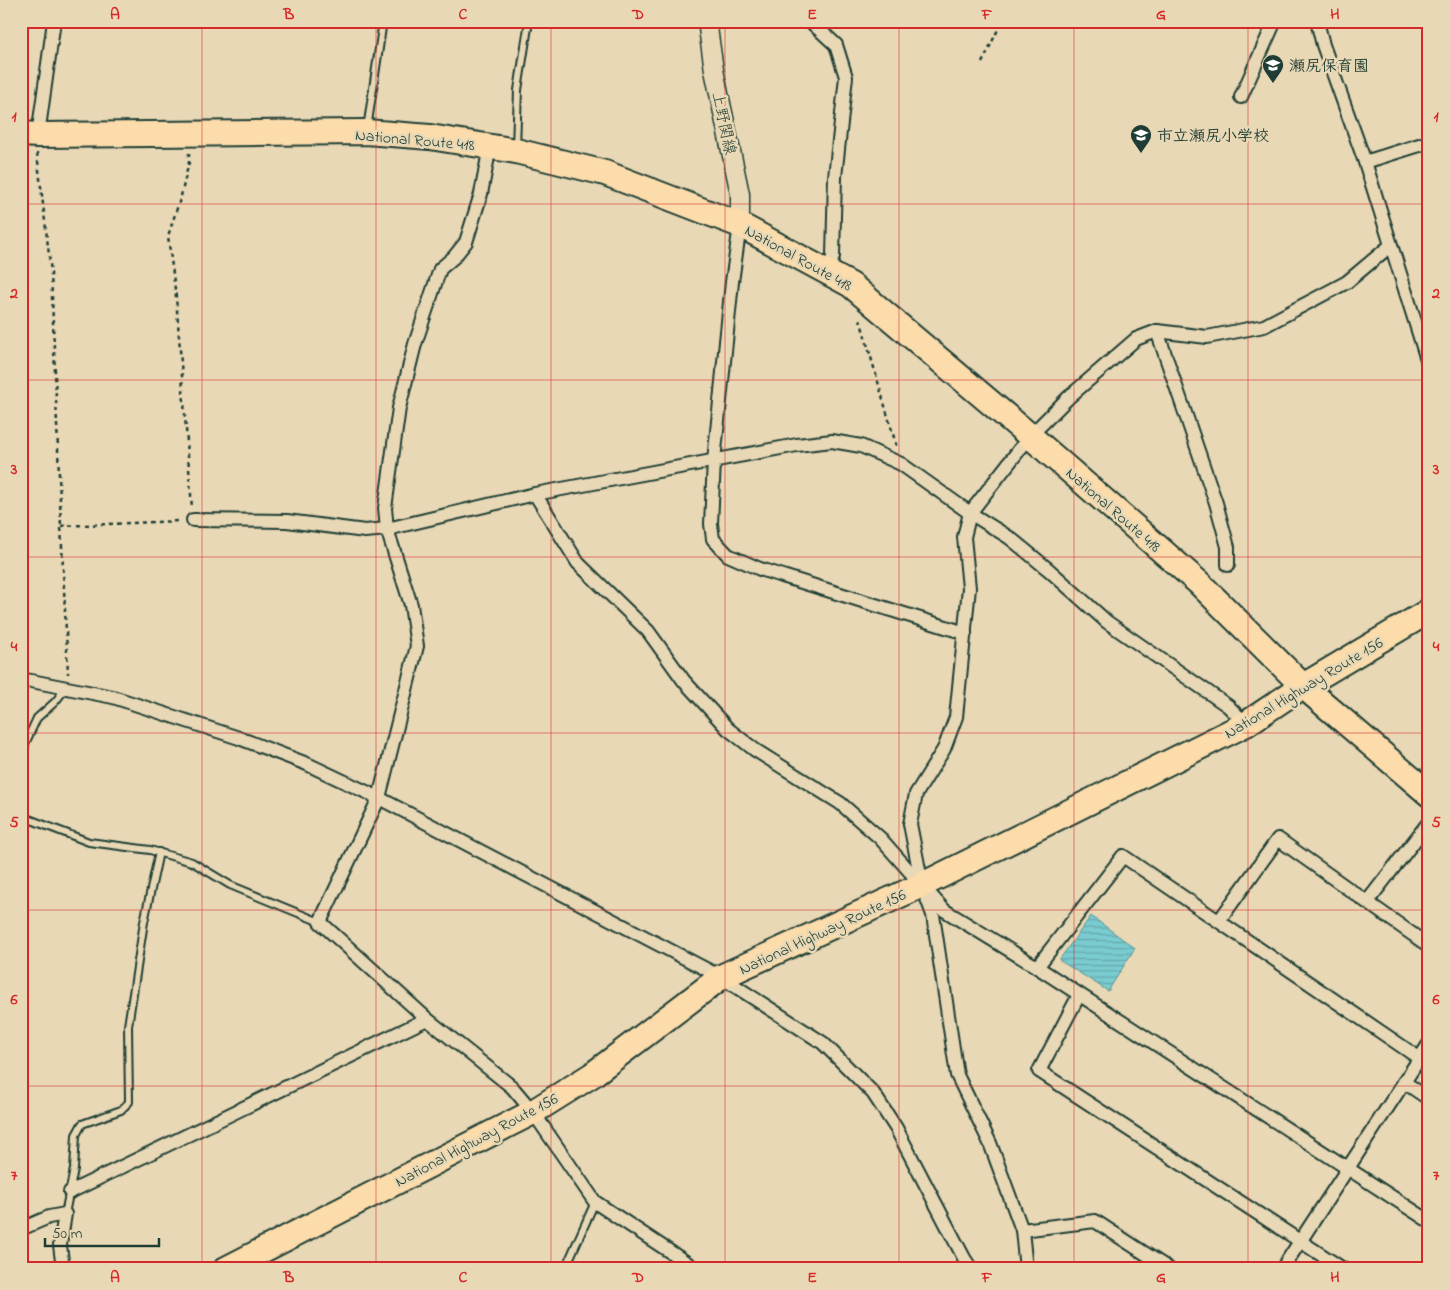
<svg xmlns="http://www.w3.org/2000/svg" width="1450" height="1290" font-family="'Indie Flower','Klee One',sans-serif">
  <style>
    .water { fill: url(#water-rules); stroke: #569392 }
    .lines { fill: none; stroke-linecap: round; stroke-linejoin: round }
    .lane-casing { stroke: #1f3d34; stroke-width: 10 }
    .street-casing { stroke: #1f3d34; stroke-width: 16 }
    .secondary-casing { stroke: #1f3d34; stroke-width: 21 }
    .highway-casing { stroke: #1f3d34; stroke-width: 28 }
    .path { stroke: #1f3d34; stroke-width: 2.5; stroke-dasharray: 4 4; stroke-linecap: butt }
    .lane { stroke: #e9d8b5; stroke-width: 6 }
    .street { stroke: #e9d8b5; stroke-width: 12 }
    .secondary { stroke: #e9d8b5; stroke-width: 18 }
    .highway { stroke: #fddcac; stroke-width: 24 }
    .grid { fill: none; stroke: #d62828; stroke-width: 1; stroke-opacity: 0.55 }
    .labels { text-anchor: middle; stroke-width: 5; stroke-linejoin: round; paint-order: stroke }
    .poi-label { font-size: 16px; font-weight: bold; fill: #1f3d34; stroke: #e9d8b5; text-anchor: start }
    .street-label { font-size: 16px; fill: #1f3d34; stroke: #e9d8b5 }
    .neatline { fill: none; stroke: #d62828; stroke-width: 2 }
    .grid-label { font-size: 16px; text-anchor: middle; font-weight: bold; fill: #d62828 }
  </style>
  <defs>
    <pattern id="water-rules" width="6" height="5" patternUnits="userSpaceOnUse" patternTransform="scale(1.25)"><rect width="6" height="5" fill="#7accd1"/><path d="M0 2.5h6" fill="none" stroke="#63a7aa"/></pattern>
  </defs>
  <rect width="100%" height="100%" fill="#e9d8b5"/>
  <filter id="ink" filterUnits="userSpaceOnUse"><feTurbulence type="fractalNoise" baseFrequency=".02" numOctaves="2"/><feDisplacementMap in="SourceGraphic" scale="10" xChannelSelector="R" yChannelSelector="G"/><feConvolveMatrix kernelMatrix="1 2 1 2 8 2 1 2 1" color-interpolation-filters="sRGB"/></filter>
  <g filter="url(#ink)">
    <path class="water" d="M1091,916l44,32 -27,43 -49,-31z"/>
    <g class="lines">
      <g class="lane-casing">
        <g id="lane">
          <path d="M367,129l16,-108"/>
          <path d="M516,147l2,-57 11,-69"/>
          <path d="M21,772l4,-28 12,-26 18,-16 11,-14"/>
          <path d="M21,816l68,26 61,8 42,12 38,23 90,37"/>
          <path d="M65,1214l9,-45 2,-34 6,-11 39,-14 8,-8 -1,-76 16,-104 15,-70"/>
          <path d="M565,1269l30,-67"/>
        </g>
      </g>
      <g class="street-casing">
        <g id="street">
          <path d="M810,21l26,24 10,32 -11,100 -2,79 -4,16"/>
          <path d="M1317,21l6,24 42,117 64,204"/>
          <path d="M1241,97l34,-76"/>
          <path d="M38,135l16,-114"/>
          <path d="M490,146l-9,48 -15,48 -12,15 -14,12 -25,75 -16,64 -14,100 2,21 148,-35 262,-49 35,-4 29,5 40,18 69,49 40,25 39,32 58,52 121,84 18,18"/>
          <path d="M1365,162l64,-20"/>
          <path d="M740,225l-8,57 -18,179 -3,63 2,15 15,16 32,14 205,64"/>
          <path d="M1157,331l59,172 12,44v18"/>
          <path d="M535,494l43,69 70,68 36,50 44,48 27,21 85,53 40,35 64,72 93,57 392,254"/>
          <path d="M193,520l94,1 78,10 22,-2 24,76 6,41 -38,152 -59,124 107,97 85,68 21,25 62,90 101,67"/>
          <path d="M21,679l92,18 126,41 68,26 72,34 342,179 102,66 50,50 23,35 68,130 7,11"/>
          <path d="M1367,902l62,-80"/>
          <path d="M1219,921l59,-82 151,107"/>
          <path d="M1037,967l86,-111 296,202"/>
          <path d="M1079,995l-40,76 304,198"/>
          <path d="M1404,1082l25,17"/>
          <path d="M70,1192l357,-173"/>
          <path d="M21,1229l28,-12 16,-3 -5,31 3,24"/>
          <path d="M1022,1230l73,-9 74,48"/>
          <path d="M1026,1269l-4,-39 -32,-87 -33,-68 -24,-160 -11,-30 -12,-61 6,-30 28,-45 12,-32 13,-129 -5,-51 6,-24 60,-77 39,-39 67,-58 21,-8 50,6 57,-11 83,-44 43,-36"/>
          <path d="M1282,1269l147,-225"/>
        </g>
      </g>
      <g class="secondary-casing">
        <path id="secondary" d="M707,21l7,49 26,124v31"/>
      </g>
      <g class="highway-casing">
        <g id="highway">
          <path d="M21,134l17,1 328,-3 64,5 86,14 89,22 135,52 111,60 179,151 169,147 104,103 126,108"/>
          <path d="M226,1269l307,-157 59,-37 129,-98 201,-92 324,-161 57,-38 126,-75"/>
        </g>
      </g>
      <g class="path">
        <path d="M982,63l20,-42"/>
        <path d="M37,153l14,119 10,254 7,148"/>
        <path d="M189,153v9l-8,34 -13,40 8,61 16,211"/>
        <path d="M860,319l37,129"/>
        <path d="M61,526l118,-5"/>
      </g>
      <use href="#lane" class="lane"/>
      <use href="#street" class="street"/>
      <use href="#secondary" class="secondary"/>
      <use href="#highway" class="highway"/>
    </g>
  </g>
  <path class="grid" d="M202,21v1248M376,21v1248M551,21v1248M725,21v1248M899,21v1248M1074,21v1248M1248,21v1248M21,204h1408M21,380h1408M21,557h1408M21,733h1408M21,910h1408M21,1086h1408"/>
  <defs>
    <g id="school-pin" transform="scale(1.125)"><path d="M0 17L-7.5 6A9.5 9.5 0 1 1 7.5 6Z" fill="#1f3d34" stroke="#e9d8b5"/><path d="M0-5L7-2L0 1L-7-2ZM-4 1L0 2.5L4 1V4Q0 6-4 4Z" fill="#fff"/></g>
  </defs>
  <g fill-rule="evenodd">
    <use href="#school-pin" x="1273" y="65"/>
    <use href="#school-pin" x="1141" y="135"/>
  </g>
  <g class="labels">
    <g class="poi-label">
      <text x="1289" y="71">瀬尻保育園</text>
      <text x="1157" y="141">市立瀬尻小学校</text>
    </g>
    <g class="street-label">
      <text transform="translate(725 123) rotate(78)" y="6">上野関線</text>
      <text transform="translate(415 139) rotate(5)" y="6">National Route 418</text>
      <text transform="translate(799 257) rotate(29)" y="6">National Route 418</text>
      <text transform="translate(1114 509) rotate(41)" y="6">National Route 418</text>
      <text transform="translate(1303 687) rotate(-31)" y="6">National Highway Route 156</text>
      <text transform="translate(822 931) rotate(-25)" y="6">National Highway Route 156</text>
      <text transform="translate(476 1139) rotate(-28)" y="6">National Highway Route 156</text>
    </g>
  </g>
  <rect width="1450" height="1290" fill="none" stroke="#e9d8b5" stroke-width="55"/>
  <path d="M45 1238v8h114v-8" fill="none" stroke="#1f3d34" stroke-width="2.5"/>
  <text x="52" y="1238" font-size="15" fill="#1f3d34" stroke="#e9d8b5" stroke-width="4" paint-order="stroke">50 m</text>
  <rect x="28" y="28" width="1394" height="1234" class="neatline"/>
  <g class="grid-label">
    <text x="115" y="19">A</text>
    <text x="289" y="19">B</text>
    <text x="463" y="19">C</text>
    <text x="638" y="19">D</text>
    <text x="812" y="19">E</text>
    <text x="987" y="19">F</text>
    <text x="1161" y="19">G</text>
    <text x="1335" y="19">H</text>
    <text x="14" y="121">1</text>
    <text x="1436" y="121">1</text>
    <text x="14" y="298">2</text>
    <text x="1436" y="298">2</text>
    <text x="14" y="474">3</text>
    <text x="1436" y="474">3</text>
    <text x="14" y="651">4</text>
    <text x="1436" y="651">4</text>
    <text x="14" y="827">5</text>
    <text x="1436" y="827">5</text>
    <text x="14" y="1004">6</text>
    <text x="1436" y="1004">6</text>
    <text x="14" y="1180">7</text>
    <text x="1436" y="1180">7</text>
    <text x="115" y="1282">A</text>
    <text x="289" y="1282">B</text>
    <text x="463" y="1282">C</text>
    <text x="638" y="1282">D</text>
    <text x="812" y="1282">E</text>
    <text x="987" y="1282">F</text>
    <text x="1161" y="1282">G</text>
    <text x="1335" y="1282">H</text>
  </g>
</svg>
